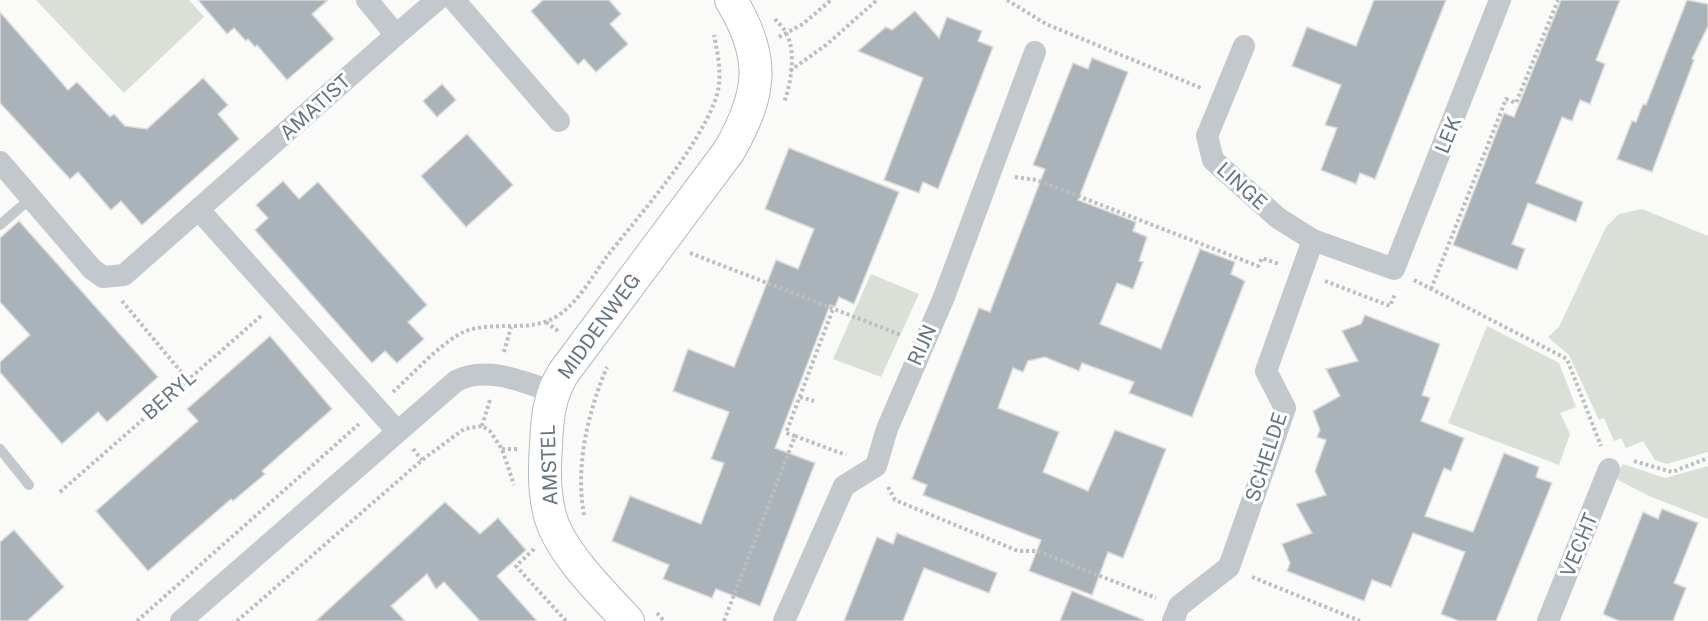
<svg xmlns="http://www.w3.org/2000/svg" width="1708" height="621" font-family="'Public Sans',sans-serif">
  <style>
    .green { fill: #dadfd7 }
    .building { fill: #aab3b9; stroke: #dcdcda; stroke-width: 1.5 }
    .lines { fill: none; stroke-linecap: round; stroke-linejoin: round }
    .secondary-casing { stroke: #b3babf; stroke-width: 34 }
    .path { stroke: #bbbfc2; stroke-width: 4; stroke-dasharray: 3 3; stroke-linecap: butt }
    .lane { stroke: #c3c8cc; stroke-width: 10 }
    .street { stroke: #c3c8cc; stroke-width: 22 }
    .secondary { stroke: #fff; stroke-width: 32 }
    .labels { text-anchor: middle; stroke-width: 6; stroke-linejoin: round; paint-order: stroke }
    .street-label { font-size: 20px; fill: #657683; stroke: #fff }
  </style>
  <rect width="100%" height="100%" fill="#fafaf8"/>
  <g class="green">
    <path d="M36,0h153l15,17 -80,76z"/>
    <path d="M1642,209l66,27v216l-41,12 -12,-4 -12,-19 -17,7 -5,-10 -7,3 -10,-23 -5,2 -30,-65 -21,-18 11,-10 47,-100 13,-13z"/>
    <path d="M871,274l48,20 -38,83 -48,-18z"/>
    <path d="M1487,326l72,37 17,44 -16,6 10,21 -11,31 -111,-42z"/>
    <path d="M1623,464l42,14 43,-12v53l-59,-23 -31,-16 -3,-4z"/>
  </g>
  <g class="building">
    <path d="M198,0h130l-16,14 22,25 -47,41 -30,-35 -2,2 -7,-8 -2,2 -12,-13 -7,6z"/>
    <path d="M543,0h66l12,14 -11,10 18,20 -32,28 -12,-13 -6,6 -47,-54z"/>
    <path d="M1374,0h72l-71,179 -15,-6 -4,11 -35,-14 16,-42 -12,-3 16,-40 -49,-19 15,-39 49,19z"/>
    <path d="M1561,0h59l-24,60 9,4 -15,40 -10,-4 -8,21 -10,-4 -26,66 47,19 -7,20 -48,-19 -16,41 13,5 -8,21 -64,-25 51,-132 10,4z"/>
    <path d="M1687,0l21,4v22l-16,33 2,1 -42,112 -35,-13 15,-38 4,1 7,-18 3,1z"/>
    <path d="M915,11l24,27 8,-21 35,14 -4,10 15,6 -55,142 -15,-7 -4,11 -35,-13 39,-102 -65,-27 28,-24 6,3z"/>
    <path d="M0,12l68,78 9,-8 33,35 4,-3 11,12 22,3 56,-51 25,27 -10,9 21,25 -97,86 -21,-24 -10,9 -33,-38 -8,7 -70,-76z"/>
    <path d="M1092,58l36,14 -50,128 58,22 -3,9 14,6 -8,24 4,1 -10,27 -16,-6 -17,41 61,25 39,-100 35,13 -4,12 14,7 -53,136 -63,-24 5,-11 -52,-19 -3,8 -34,-14 -17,4 -5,11 -10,-4 -15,40 61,24 -16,40 45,19 27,-61 51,19 -43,109 -15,-6 -16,43 -63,-24 12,-31 -118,-45 4,-10 -15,-6 67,-171 11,4 37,-96 18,-47 -12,-4 40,-102 15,6z"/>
    <path d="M442,84l14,16 -19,17 -14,-16z"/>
    <path d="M467,134l46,51 -47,42 -45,-51z"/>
    <path d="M789,148l110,44 -45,112 -15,-7 -4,10 -5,-2 -55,143 40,15 -55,143 -44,-17 -4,9 -49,-19 6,-14 -57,-24 18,-45 71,28 23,-61 -13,-4 18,-47 -56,-21 15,-42 46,18 42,-107 22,9 16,-40 -49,-20z"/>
    <path d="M283,181l16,18 19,-17 109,123 -19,17 16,17 -27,24 -12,-12 -13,12 -117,-133 13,-12 -12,-13z"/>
    <path d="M19,221l139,156 -51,45 -9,-10 -36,32 -62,-72v-10l30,-27 -30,-33v-64z"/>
    <path d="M1365,315l75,29 -18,51 8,3 -9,23 43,17 -13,33 -7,-3 -19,48 48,16 31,-79 35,14 -3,10 16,6 -56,138h-37l-18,-7 24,-62 -52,-19 -22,54 -19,-7 -8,21 -77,-30 3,-8 -8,-19 30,-11 -16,-29 30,-9 -11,-24 11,-31 -9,-3 3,-7 -7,-19 27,-15 -14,-27 32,-8 -16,-30 19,-7z"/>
    <path d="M270,336l62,73 -70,62 3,3 -32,27 -2,-2 -83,72 -52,-60 102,-90 -11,-12z"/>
    <path d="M445,502l35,32 18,-16 28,32 -29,26 40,45h-57l-36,-39 -8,7 -9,-15 -36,32 14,15h-89z"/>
    <path d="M1662,509l36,14 -24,60 12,5 -13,33h-54l-16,-7 40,-102 15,7z"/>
    <path d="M14,530l50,57 -37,34h-27v-79z"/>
    <path d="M897,533l100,40 -8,20 -65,-25 -21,53h-59l33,-84 16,7z"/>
    <path d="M1072,591l72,29v1h-84z"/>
  </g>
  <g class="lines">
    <g class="secondary-casing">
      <path id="secondary" d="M628,621c-25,-27 -66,-67 -77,-102 -7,-23 -7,-49 -5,-73 1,-27 3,-51 18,-74l165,-221c33,-58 37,-93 2,-151"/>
    </g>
    <g class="path">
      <path d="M1007,0l39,24 155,64"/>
      <path d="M775,19c4,5 10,10 12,16 9,17 4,50 -3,67"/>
      <path d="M779,37l24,-13 28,-24"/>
      <path d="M790,71l36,-26 51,-45"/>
      <path d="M1015,177l22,3 221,86 4,-8 17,6"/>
      <path d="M690,253l211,82"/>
      <path d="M1414,280l153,79 34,87"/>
      <path d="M1325,281l65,25 5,-12"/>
      <path d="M1431,289l75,-190 10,4 42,-103"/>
      <path d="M122,301l65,78"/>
      <path d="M546,322l12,9"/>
      <path d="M504,352l7,-25"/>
      <path d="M393,392c20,-18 49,-51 73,-61 31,-11 65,3 93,-16 20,-14 35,-41 49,-60 34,-43 90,-106 108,-157 7,-21 2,-42 -2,-63"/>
      <path d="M800,397l14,4"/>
      <path d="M482,426l8,-26"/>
      <path d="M795,436l-9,-3 47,-124"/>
      <path d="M413,449l9,11"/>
      <path d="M502,449h16"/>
      <path d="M1634,461l38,11 36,-14"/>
      <path d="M888,487l7,13 123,51h19l119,47"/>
      <path d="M60,492l201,-176"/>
      <path d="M584,515c-9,-49 4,-103 23,-148"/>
      <path d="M534,549l-18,17 50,55"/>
      <path d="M1252,577l108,44"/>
      <path d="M657,613l7,8"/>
      <path d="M137,621l222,-197"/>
      <path d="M237,621l185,-161 42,-31 18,-3 8,5 12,18 12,36"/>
      <path d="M724,621l71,-185 51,19"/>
    </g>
    <g class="lane">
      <path d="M0,225l31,-27"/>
      <path d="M0,449l29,36"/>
    </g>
    <g class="street">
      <path d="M454,0l105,121"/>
      <path d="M396,35l41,-35"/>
      <path d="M1244,46l-37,90 6,24 65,58 35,22 81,29 106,-269"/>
      <path d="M0,162l92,107 11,8 21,-2 272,-240 -29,-35"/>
      <path d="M199,210l198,221"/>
      <path d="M181,621l275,-240c30,-16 68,1 97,11"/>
      <path d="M784,621l60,-135 32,-20 11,-37 57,-132 91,-245"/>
      <path d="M1173,621l6,-15 50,-39 56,-159 -19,-37 47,-131"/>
      <path d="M1548,621l61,-152"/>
    </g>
    <use href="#secondary" class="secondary"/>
  </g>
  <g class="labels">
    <g class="street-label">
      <text transform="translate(315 107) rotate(-42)" y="7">AMATIST</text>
      <text transform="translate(1448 135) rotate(-68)" y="7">LEK</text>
      <text transform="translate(1242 186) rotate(42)" y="7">LINGE</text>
      <text transform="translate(599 326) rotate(-54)" y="7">MIDDENWEG</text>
      <text transform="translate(922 345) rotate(-66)" y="7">RIJN</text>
      <text transform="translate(169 395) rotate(-41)" y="7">BERYL</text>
      <text transform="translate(1266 457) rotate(-72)" y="7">SCHELDE</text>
      <text transform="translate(549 465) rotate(-92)" y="7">AMSTEL</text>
      <text transform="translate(1579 545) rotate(-68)" y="7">VECHT</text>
    </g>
  </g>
</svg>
